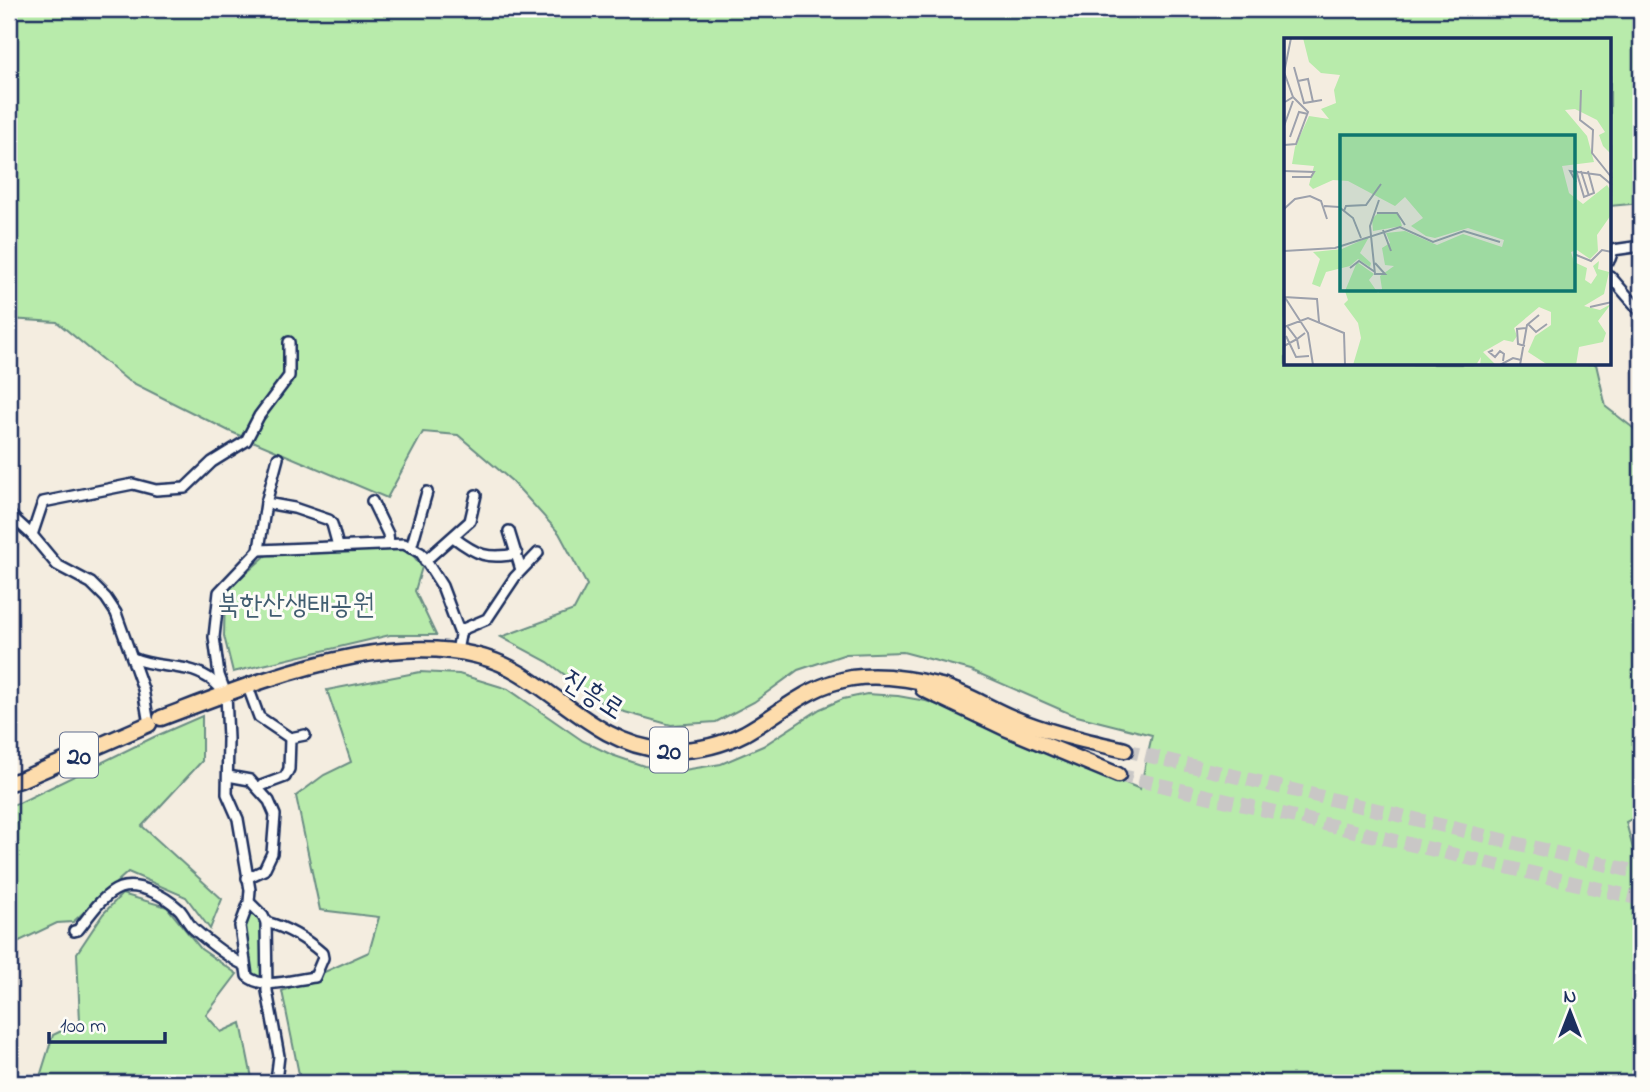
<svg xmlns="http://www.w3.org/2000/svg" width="1650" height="1092" font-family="'Indie Flower','Poor Story',sans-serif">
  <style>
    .green { fill: #b8ebab; stroke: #6a8d84; stroke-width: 2 }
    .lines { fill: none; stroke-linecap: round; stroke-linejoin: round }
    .primary-tunnel { stroke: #c9c7c6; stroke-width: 14; stroke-dasharray: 14 7; stroke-linecap: butt }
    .minor-casing { stroke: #1b2f5e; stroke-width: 14 }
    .primary-casing { stroke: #1b2f5e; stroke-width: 19 }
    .minor { stroke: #fdfcf7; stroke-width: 9 }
    .primary { stroke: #fddcac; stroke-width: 14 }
    .labels { text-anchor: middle; stroke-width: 6; stroke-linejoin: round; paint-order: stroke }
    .shield { fill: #fdfcf7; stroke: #5f6c8c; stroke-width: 2 }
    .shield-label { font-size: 26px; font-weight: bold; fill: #1b2f5e }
    .park-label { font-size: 28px; fill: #425e71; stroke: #fdfcf7 }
    .street-label { font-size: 28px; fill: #1b2f5e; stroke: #fdfcf7 }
    .inset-road { fill: none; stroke: #9da1ac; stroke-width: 2 }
    .view { fill: #0f766e; fill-opacity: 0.15; stroke: #0f766e; stroke-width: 3.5 }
    .inset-edge { fill: none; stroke: #1b2f5e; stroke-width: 3.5 }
  </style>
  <rect width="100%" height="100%" fill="#f4ede0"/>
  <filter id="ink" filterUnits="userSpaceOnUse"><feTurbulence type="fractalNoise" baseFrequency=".0143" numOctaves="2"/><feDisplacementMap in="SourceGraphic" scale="14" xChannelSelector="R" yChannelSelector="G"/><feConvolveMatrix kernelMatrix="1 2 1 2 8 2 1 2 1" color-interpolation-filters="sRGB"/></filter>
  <g filter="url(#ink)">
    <g class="green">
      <path d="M9,9h1632v194l-31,3v-166h-324v324h310l10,43 35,27v380l-15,8 15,57v204h-1344l3,-4 -18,-88 87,-39 10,-35 -59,-7 -24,-114 28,-21 27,-13 -24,-72 93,-18 39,2 49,15 75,52 29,14 32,11 40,4 37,-6 42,-18 57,-37 23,-10 24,-5 31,2 28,5 30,10 184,78 12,-54 -79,-20 -102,-45 -68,-18 -57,2 -48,16 -44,32 -38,20 -45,3 -64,-18 -59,-45 -47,-25 73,-27 13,-25 -28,-52 -46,-51 -55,-47 -35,-3 -36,66 -158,-67 -102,-51 -70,-58 -48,-3z"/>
      <path d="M408,549l14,18 -7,24 21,44h-46l-157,37 -9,-36 1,-44 46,-41z"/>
      <path d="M202,716v45l-60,65 80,73 -12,30 -24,-32 -58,-25 -55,50 -16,1 -48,23v-141l10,-2 135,-66z"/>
      <path d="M122,894l45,13 34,42 36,25 -31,41 15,17 20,-9 12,60h-215l15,-48 27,-13 -3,-69 26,-39z"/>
      <path d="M249,907l15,16v55l-10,-1 -5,-7 -7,-48z"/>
    </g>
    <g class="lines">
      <g class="primary-tunnel">
        <path d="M1125,750l516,123"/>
        <path d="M1118,775l523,124"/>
      </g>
      <g class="minor-casing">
        <g id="minor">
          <path d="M1610,259l3,-9 28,-4"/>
          <path d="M1610,276l31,36"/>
          <path d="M372,501l16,33 1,10"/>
          <path d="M266,503l28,5 35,12 3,4 6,22"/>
          <path d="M9,514l23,21 25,30 34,18 15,15 10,15 27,76 6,35"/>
          <path d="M509,531l12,39"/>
          <path d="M32,535l11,-33 90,-18 23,6 29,-2 27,-26 34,-21 13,-25 30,-40v-34"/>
          <path d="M453,537c25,19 34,22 64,17"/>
          <path d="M411,548l16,-56"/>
          <path d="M259,550l145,-6 17,9 21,33 18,48"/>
          <path d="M425,561l45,-40 6,-26"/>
          <path d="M457,651l4,-21 26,-11 28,-42 23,-24"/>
          <path d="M133,658c23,11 52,5 74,19 6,3 12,10 17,15"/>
          <path d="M248,687l11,30 31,21"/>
          <path d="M228,776l22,4 19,21 6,14 -3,38 -8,17 -17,8"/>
          <path d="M258,787l27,-10 4,-8 1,-31 15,-3"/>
          <path d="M249,902l14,14 3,6c22,6 39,16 56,31l1,5 -8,19c-20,2 -52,14 -68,-1l-7,-50 9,-24 1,-12 -12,-71 -11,-25 1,-55 -2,-45 -7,-19 -5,-38 5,-45 40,-42 7,-47 12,-45"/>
          <path d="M266,922l1,69 12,65 -3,25"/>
          <path d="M74,931l4,-1c11,-14 25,-36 42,-42 19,-6 45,8 59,21 6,6 9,16 16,21 15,13 31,26 49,35"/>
        </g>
      </g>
      <g class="primary-casing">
        <g id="primary">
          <path d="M923,689l82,39 113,47"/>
          <path d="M161,718c99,-37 261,-106 360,-44 46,28 85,72 142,76 28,2 57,-4 82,-17 38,-21 61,-47 107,-55 28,-4 61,1 89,8 25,7 48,22 72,32 36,15 74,23 112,32"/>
          <path d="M9,783l11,-3 129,-56"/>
        </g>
      </g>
      <use href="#minor" class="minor"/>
      <use href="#primary" class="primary"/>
    </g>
  </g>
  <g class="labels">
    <g class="shield">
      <rect x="650" y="727.5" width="38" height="45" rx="5"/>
      <rect x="60" y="732.5" width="38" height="45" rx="5"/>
    </g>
    <g class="shield-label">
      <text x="669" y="759">20</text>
      <text x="79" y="764">20</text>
    </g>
    <g class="park-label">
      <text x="296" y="613">북한산생태공원</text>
    </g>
    <g class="street-label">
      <text transform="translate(594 693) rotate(33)" y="10">진흥로</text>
    </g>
  </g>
  <g transform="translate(1284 38)">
    <rect width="327" height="327" fill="#f4ede0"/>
    <path d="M19,0h308v116l-8,-8 -4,-11 6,-3 -8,-12 -22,-11 -10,1 22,26 7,26 -32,4 7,27 14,11 24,-19 4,6v24l-14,20 1,16 -8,8 -13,-9 -6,2 3,10 13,6 -2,12 6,4 6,-9 -4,-9 6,-5 -1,8 11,3 -5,22 -20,12 16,4 11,-6 -13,17 8,12 -3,9 -24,5 -3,18h-28l-20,-13 7,-16 16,-11v-13l-12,-5 -25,21 3,8 -4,6 -9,-2 -21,12 13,13h-16l1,-8 -5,8h-123l8,-27 -3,-15 -14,-19 4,-4 -3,-9 12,-29 17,12 -5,6 9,13 4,-4 -2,-13 14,-10 -9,-1 -3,-17 8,-5 -4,-10 19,-2 32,14 26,-11 39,13 2,-7 -36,-12 -33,10 -9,-2 -15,-10 12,-8 -18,-21 -10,9 -47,-25 -15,-1 -20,9 -4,-4 5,-19 -22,-2 3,-17 14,-31 20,3 -8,-10 15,-6 -2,-13 6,-15 -19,-2 -12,-11zM94,175h20l4,13 -29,5 -1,-12zM85,199l-9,16 11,10 -1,4 -12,-8 -8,7 -24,6 -6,15 -8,-3 8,-25 -7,-7 29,-3z" fill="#b8ebab"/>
    <path class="inset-road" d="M10,29l10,36 18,-3M0,34l9,25 -8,5M0,35l7,-35M14,43l10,-2 5,23M297,52l-1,30 13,10 -1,23 20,25M0,88l9,-25M6,99l9,-25 9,2M0,107l12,-1 12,-32 -15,-15M292,132l8,27 10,-4 -6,-22M0,133l30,1 -3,5h-19M297,133l8,25M292,144l-6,-11 30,4 12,10M40,168l15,1 14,11 8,20M0,171l11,-10 15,-3 11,5 6,18M60,173l2,-5 20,-1 15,-21M93,175h20l8,12M99,192l8,21M0,213l51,-3 65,-21 33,15 31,-11 36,11M290,216l17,7 11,-11 10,2M91,225l10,11h-10l-5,-48 9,-26M66,230l9,-7 16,11M0,258l24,37 5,32M0,259l33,2 2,23M306,269l22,-5M244,286l8,8 11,-8M3,288l10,13 8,-6M0,289l24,-9 36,15 1,32M2,298l10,21 13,-1M0,308l13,-7 2,10M241,308l-7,-2 -1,-15 9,-1M209,312l-4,2 6,5 5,-6 4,3 -1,7M216,327l13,-7 8,2M236,327l7,-40 12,-10"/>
    <path class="view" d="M56,97h235v156h-235z"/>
    <rect width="327" height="327" class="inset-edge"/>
  </g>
  <rect width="1650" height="1092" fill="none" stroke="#fdfcf7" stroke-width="35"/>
  <rect x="18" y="18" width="1615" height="1057" fill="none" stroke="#1b2f5e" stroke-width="2.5" filter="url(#ink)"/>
  <g transform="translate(1570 1012)" stroke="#fdfcf7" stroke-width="5" paint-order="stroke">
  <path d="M0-5L12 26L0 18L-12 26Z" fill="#1b2f5e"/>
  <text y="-10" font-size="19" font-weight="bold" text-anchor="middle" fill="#1b2f5e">N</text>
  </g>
  <path d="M49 1032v10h116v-10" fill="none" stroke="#1b2f5e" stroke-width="3.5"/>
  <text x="60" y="1032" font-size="21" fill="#1b2f5e" stroke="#fdfcf7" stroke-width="5" paint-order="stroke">100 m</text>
</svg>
